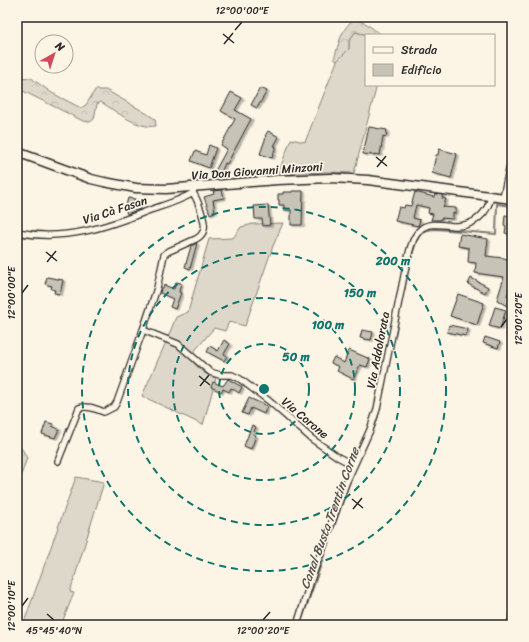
<svg xmlns="http://www.w3.org/2000/svg" width="529" height="642" font-family="Sriracha,sans-serif">
  <style>
    .grass { fill: #ded8ca; stroke: #84827a }
    .forest { fill: url(#forest-crowns); stroke: #84827a }
    .lines { fill: none; stroke-linecap: round; stroke-linejoin: round }
    .stream { stroke: #7d7b74; stroke-width: 2 }
    .building { fill: #c8c3b7; stroke: #2b2b2b; filter: url(#shadow) }
    .street-casing { stroke: #2b2b2b; stroke-width: 8 }
    .secondary-casing { stroke: #2b2b2b; stroke-width: 11 }
    .street { stroke: #fcf5e5; stroke-width: 5.5 }
    .secondary { stroke: #fcf5e5; stroke-width: 8 }
    .ticks { fill: none; stroke: #2b2b2b; stroke-width: 1.5 }
    .ring { fill: none; stroke: #0f766e; stroke-width: 2; stroke-dasharray: 7 5 }
    .labels { text-anchor: middle; stroke-width: 3.5; stroke-linejoin: round; paint-order: stroke }
    .street-label { font-size: 12px; fill: #2b2b2b; stroke: #fcf5e5 }
    .water-label { font-size: 13px; font-style: italic; fill: #545350; stroke: #fcf5e5 }
    .centre { fill: #0f766e; stroke: #fcf5e5; stroke-width: 2 }
    .ring-label { font-size: 12px; text-anchor: middle; font-weight: bold; fill: #0f766e; stroke: #fcf5e5; stroke-width: 3.5; stroke-linejoin: round; paint-order: stroke }
    .neatline { fill: none; stroke: #2b2b2b; stroke-width: 1.5 }
    .ticks-label { font-size: 10px; text-anchor: middle; fill: #2b2b2b }
  </style>
  <defs>
    <pattern id="forest-crowns" width="20" height="18" patternUnits="userSpaceOnUse"><rect width="20" height="18" fill="#ded8ca"/><path d="M2 6a3 3 0 1 1 6 0M12 15a3 3 0 1 1 6 0" fill="none" stroke="#bfbaae"/></pattern>
    <filter id="shadow"><feDropShadow dx="2.5" dy="1.5" stdDeviation="0" flood-color="#0004"/></filter>
  </defs>
  <rect width="100%" height="100%" fill="#fcf5e5"/>
  <filter id="ink" filterUnits="userSpaceOnUse"><feTurbulence type="fractalNoise" baseFrequency=".025" numOctaves="2"/><feDisplacementMap in="SourceGraphic" scale="8" xChannelSelector="R" yChannelSelector="G"/><feConvolveMatrix kernelMatrix="1 2 1 2 8 2 1 2 1" color-interpolation-filters="sRGB"/></filter>
  <g filter="url(#ink)">
    <g class="grass">
      <path d="M355,32l9,2 2,2v49h11l-23,88 -29,-1 -47,2 13,-35 14,3 32,-81 12,-12v-8z"/>
      <path d="M283,223l-10,23 -28,80 -16,-4 -4,9 -11,-3 -21,25 -11,-10 -14,-6 8,-20 12,-5 21,-73 24,-1 8,-11 12,-3z"/>
      <path d="M166,342c5,2 12,4 17,8 13,13 14,22 33,28l-13,47 -61,-29z"/>
      <path d="M76,477l28,5 -34,110 4,1 -13,32h-38z"/>
    </g>
    <g class="forest">
      <path d="M355,19l10,4 17,12 -16,1 -2,-2 -9,-2 -6,9v8l-12,12 -3,-2c5,-15 7,-32 21,-40z"/>
      <path d="M17,77l14,1 21,15 29,15 5,-3 9,-15h11l40,23 9,6 1,7c-19,3 -39,-14 -55,-24l-4,2 -3,15 -4,3 -7,-1 -66,-33z"/>
      <path d="M17,446l5,3 5,9 -10,29z"/>
    </g>
    <g class="lines">
      <g class="stream">
        <path d="M404,291c2,-11 10,-51 17,-57 4,-4 10,-5 15,-5l60,5 1,-30 15,2"/>
        <path d="M374,428l3,-9 2,-8"/>
        <path d="M300,625l50,-144"/>
        <path d="M506,625l6,-16"/>
      </g>
    </g>
    <g class="building">
      <path d="M260,88l7,3 -10,17 -6,-3z"/>
      <path d="M231,92l11,6 -7,12 16,9 -24,45 -2,-1 -4,10 -6,-2 12,-22 -6,-4 14,-26 -14,-8z"/>
      <path d="M369,127l18,3 -1,7 -3,-1 -3,19 -6,-1v1l-11,-1z"/>
      <path d="M268,131l11,6 -5,9h2l-4,12 -12,-4 6,-17 -1,-1z"/>
      <path d="M209,145l7,3 -7,20 -18,-7 4,-10 11,4z"/>
      <path d="M439,149l18,5 -6,24 -19,-5 4,-18h2z"/>
      <path d="M222,190l2,8 -11,2 2,12 -5,2 -6,-17 10,-3 -1,-3z"/>
      <path d="M292,191h11l-1,34h-11v-15h-7v-5h-5v-5h-1v-6h5v-2h9z"/>
      <path d="M415,192l19,5 1,-3 8,1 -1,3 4,1 -3,8 13,1v5h-3v6l-12,-1 -1,2h-9l2,-6 -5,-1 1,-5 -13,-3 -3,13 7,2 -2,6 -23,-5 4,-14 5,1 1,-3 6,1z"/>
      <path d="M128,198l7,1 -2,6 5,-2 2,6 -13,5 -2,-5z"/>
      <path d="M268,205l2,20 -7,1 -1,-7h-7l-1,-13z"/>
      <path d="M505,215l7,1v19l-7,-2 1,-7 -2,-1z"/>
      <path d="M460,234l28,5 -2,17 18,2 8,3v19l-5,16 3,2 -3,8 -10,-6 7,-23 -29,-4 1,-10 -8,-1 1,-14 -11,-2z"/>
      <path d="M197,243l-7,26 -5,-2 6,-21z"/>
      <path d="M47,277l16,3 -3,14 -6,-1 1,-3 -4,-1 1,-3 -7,-2z"/>
      <path d="M471,278l17,9 -3,6 -17,-9z"/>
      <path d="M176,282l5,1 -2,9 2,1 -6,16 -5,-2 3,-8 -13,-6 1,-5h2l1,-3 10,4z"/>
      <path d="M458,294l26,9 -7,22 -27,-9z"/>
      <path d="M495,307l11,3 -6,19 -11,-3z"/>
      <path d="M449,325l19,4 -2,7 -19,-4z"/>
      <path d="M362,330l11,2 -2,8 -11,-2z"/>
      <path d="M485,337l15,5 -2,6 -15,-5z"/>
      <path d="M224,340l6,4 -6,10 3,2 -3,5 -17,-9 3,-6 8,5z"/>
      <path d="M349,350l21,9 -3,8 -7,-2 -7,14 -16,-8 2,-4 -8,-4 3,-6 10,6z"/>
      <path d="M228,379l14,8 -3,6 -8,-5 -2,4 -6,-3 -2,3 -10,-5 2,-5 10,4z"/>
      <path d="M249,398l18,8 -3,8 -13,-6 -3,7 -6,-2z"/>
      <path d="M46,422l7,2 -1,2 7,3 -4,9 -13,-4z"/>
      <path d="M252,425l4,2 -3,7 3,2 -5,13 -7,-3z"/>
    </g>
    <g class="lines">
      <g class="street-casing">
        <g id="street">
          <path d="M194,187l-1,6c4,5 13,29 11,36 -1,5 -4,8 -8,10l-29,13 -3,3 -7,33 -14,42 35,14 32,28 10,3h12l8,4 29,22 43,38 26,18 15,8"/>
          <path d="M503,197l9,-41"/>
          <path d="M17,232c47,10 90,-5 133,-22 15,-5 29,-9 43,-17"/>
          <path d="M58,461l21,-53c8,-3 17,1 25,4l10,-5 3,-5 26,-72"/>
          <path d="M297,625l15,-48 34,-94 24,-53 7,-21 29,-143c3,-12 5,-26 13,-35 8,-10 24,-6 35,-5 19,1 34,-12 37,-30"/>
        </g>
      </g>
      <g class="secondary-casing">
        <path id="secondary" d="M17,152l74,27 13,3 32,6 30,1 111,-9 54,-2 37,2 144,19"/>
      </g>
      <use href="#street" class="street"/>
      <use href="#secondary" class="secondary"/>
    </g>
  </g>
  <path class="ticks" d="M235,30l7,-8M223,34l11,9M224,44l9,-11M376,157l11,9M377,167l9,-11M46,252l11,9M47,262l9,-11M22,293l6,-8M501,327l6,-8M199,376l11,9M200,386l9,-11M352,499l11,9M353,509l9,-11M22,606l6,-8M47,614l7,6M263,620l7,-8"/>
  <g class="ring">
    <circle cx="264" cy="389" r="45"/>
    <circle cx="264" cy="389" r="91"/>
    <circle cx="264" cy="389" r="136"/>
    <circle cx="264" cy="389" r="182"/>
  </g>
  <g class="labels">
    <g class="street-label">
      <text transform="translate(257 171) rotate(-4)" y="4">Via Don Giovanni Minzoni</text>
      <text transform="translate(115 210) rotate(-18)" y="4">Via Cà Fasan</text>
      <text transform="translate(378 350) rotate(-79)" y="4">Via Addolorata</text>
      <text transform="translate(305 418) rotate(40)" y="4">Via Corone</text>
    </g>
    <g class="water-label">
      <text transform="translate(329 518) rotate(-70)" y="5">Canal Busta Trentin Corne</text>
    </g>
  </g>
  <circle cx="264" cy="389" r="6" class="centre"/>
  <g class="ring-label">
    <text x="393" y="265">200 m</text>
    <text x="360" y="297">150 m</text>
    <text x="328" y="329">100 m</text>
    <text x="296" y="361">50 m</text>
  </g>
  <rect width="529" height="642" fill="none" stroke="#fcf5e5" stroke-width="44"/>
  <rect x="365" y="34" width="130" height="52" fill="#fcf5e5" stroke="#a8a49b"/>
  <rect x="373" y="47" width="20" height="6" fill="#fcf5e5" stroke="#a8a49b"/>
  <text x="401" y="54" font-size="12" fill="#2b2b2b">Strada</text>
  <rect x="373" y="64" width="20" height="12" fill="#c8c3b7" stroke="#a8a49b"/>
  <text x="401" y="74" font-size="12" fill="#2b2b2b">Edificio</text>
  <g transform="translate(54 54) rotate(39)"><circle r="19" fill="#fcf5e5" stroke="#a8a49b"/>
  <path d="M0-3L7 15L0 10L-7 15Z" fill="#d1495b"/>
  <text y="-6" font-size="11" font-weight="bold" text-anchor="middle" fill="#2b2b2b">N</text>
  </g>
  <rect x="22" y="22" width="485" height="598" class="neatline"/>
  <g class="ticks-label">
    <text x="242" y="14">12°00'00"E</text>
    <text transform="translate(11 293) rotate(-90)" y="4">12°00'00"E</text>
    <text transform="translate(518 319) rotate(-90)" y="4">12°00'20"E</text>
    <text transform="translate(11 606) rotate(-90)" y="4">12°00'10"E</text>
    <text x="54" y="634">45°45'40"N</text>
    <text x="263" y="634">12°00'20"E</text>
  </g>
</svg>
